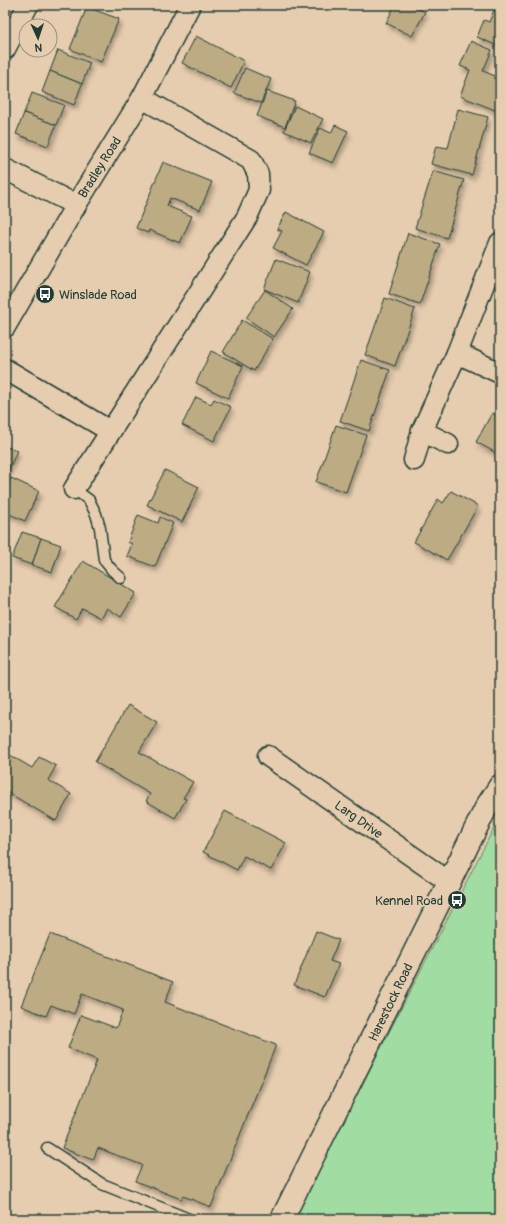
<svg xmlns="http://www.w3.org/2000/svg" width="505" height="1224" font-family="Pangolin,sans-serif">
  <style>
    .green { fill: #a1dca3; stroke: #608c6c }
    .building { fill: #bcab83; stroke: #1f3d34; filter: url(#shadow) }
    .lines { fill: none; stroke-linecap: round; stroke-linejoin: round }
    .lane-casing { stroke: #1f3d34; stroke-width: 13 }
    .street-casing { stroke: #1f3d34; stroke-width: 23 }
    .secondary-casing { stroke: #1f3d34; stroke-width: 25 }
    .path { stroke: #1f3d34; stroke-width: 2.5; stroke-dasharray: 3 3; stroke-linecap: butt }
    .lane { stroke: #e7cdaf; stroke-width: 10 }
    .street { stroke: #e7cdaf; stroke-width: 20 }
    .secondary { stroke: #e7cdaf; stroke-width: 22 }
    .labels { text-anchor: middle; stroke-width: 3.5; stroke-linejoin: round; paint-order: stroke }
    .street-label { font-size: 13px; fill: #1f3d34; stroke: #e7cdaf }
    .poi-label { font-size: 13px; fill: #1f3d34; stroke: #e7cdaf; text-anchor: start }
  </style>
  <defs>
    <filter id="shadow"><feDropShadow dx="2.5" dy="4.5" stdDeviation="2" flood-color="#0004"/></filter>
  </defs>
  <rect width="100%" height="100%" fill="#e7cdaf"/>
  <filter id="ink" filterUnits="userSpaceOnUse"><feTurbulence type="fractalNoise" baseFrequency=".025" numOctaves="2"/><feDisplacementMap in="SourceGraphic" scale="8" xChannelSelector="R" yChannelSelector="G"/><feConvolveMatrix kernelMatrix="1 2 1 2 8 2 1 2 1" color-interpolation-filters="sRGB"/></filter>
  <g filter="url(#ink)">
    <path class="green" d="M496,824l4,1v394h-207z"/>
    <g class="building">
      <path d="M395,5h16l14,7 -13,24 -26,-13z"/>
      <path d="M87,7l32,12 -18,43 -31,-13z"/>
      <path d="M494,10l6,3v34l-23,-10 7,-17 5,2z"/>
      <path d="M196,36l48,25 -13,27 -49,-25z"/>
      <path d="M471,41l21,9 -9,21 17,7v34l-40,-16 10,-26 -10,-4z"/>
      <path d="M58,50l32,13 -8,21 -32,-13z"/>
      <path d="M245,68l26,11 -10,24 -27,-10z"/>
      <path d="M50,71l32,13 -8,21 -32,-13z"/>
      <path d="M267,91l28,10 -10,26 -28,-11z"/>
      <path d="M32,93l32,12 -8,20 -32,-12z"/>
      <path d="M295,106l28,13 -12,24 -27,-12z"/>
      <path d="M458,109l30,8 -16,58 -41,-11 5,-18 12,2z"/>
      <path d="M24,113l32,12 -8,21 -32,-12z"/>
      <path d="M335,125l13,6 -15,32 -24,-10 11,-25 11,5z"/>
      <path d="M163,162l49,20 -12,28 -30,-12 -3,8 25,10 -12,27 -31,-13 -1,3 -12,-5z"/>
      <path d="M433,171l31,9 -17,58 -32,-10z"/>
      <path d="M286,212l38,20 -18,33 -33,-17 9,-17 -5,-2z"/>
      <path d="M408,233l32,11 -20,60 -31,-10z"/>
      <path d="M276,259l34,13 -12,31 -34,-14z"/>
      <path d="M265,290l28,19 -19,28 -28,-19z"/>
      <path d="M385,298l30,11 -20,57 -30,-11z"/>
      <path d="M242,320l31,19 -19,32 -31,-19z"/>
      <path d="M211,351l32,15 -15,32 -32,-15z"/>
      <path d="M361,360l29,10 -21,61 -29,-10z"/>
      <path d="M196,397l15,7 3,-5 17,8 -17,34 -32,-16z"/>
      <path d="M492,413l8,5v37l-24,-13z"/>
      <path d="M336,425l30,10 -20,57 -30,-10z"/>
      <path d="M5,446l12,5 -12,27z"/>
      <path d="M165,470l34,17 -17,35 -35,-17z"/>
      <path d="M11,478l28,13 -14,30 -20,-9v-21z"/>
      <path d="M451,491l27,15 -31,54 -33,-18 24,-43 5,4z"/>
      <path d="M138,515l20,8 2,-6 13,6 -18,44 -28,-11 5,-12 -4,-2z"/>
      <path d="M22,532l19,6 -9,27 -20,-7z"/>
      <path d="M41,538l20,7 -9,27 -20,-7z"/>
      <path d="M83,561l53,32 -15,24 -14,-9 -6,10 -19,-10 -6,11 -21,-12z"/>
      <path d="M128,705l29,17 -18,30 54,30 -10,16 3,1 -11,19 -29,-17 4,-7 -55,-32z"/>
      <path d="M5,752l27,16 7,-11 17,9 -8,14 23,14 -15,27 -51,-30z"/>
      <path d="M225,811l61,32 -15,27 -27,-14 -7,14 -34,-18z"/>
      <path d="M316,931l23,9 -9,21 9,3 -14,33 -31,-12z"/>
      <path d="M50,934l123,48 -8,20 111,43 -65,162 -28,-11 -2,3 -46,-18 7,-16 -44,-17 -5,12 -31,-12 35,-88 -29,-12 13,-33 35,13 7,-18 -41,-16 -8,20 -23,-9 -5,11 -25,-10z"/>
    </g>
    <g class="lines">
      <g class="lane-casing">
        <g id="lane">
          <path d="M74,489l15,11 7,14 4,14 4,32 8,10 9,8"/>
          <path d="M47,1148l55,36 87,35"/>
        </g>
      </g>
      <g class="street-casing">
        <g id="street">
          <path d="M5,49l23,-44"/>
          <path d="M5,169l71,36"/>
          <path d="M5,327l71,-122 66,-107 48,-93"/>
          <path d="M457,353l43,20"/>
          <path d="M5,369l105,62"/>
          <path d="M422,431l26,13"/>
          <path d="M414,460l8,-29 35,-78 43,-110"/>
          <path d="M74,489l173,-272 12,-27 -1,-16 -7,-14 -109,-62"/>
          <path d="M268,756l181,126"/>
        </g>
      </g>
      <g class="secondary-casing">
        <path id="secondary" d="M282,1219l205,-413 13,-20"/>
      </g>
      <path class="path" d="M498,5l2,1"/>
      <use href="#lane" class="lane"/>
      <use href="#street" class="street"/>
      <use href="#secondary" class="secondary"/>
    </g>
  </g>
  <defs>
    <g id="bus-disc" transform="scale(1)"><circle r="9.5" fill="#1f3d34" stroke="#e7cdaf"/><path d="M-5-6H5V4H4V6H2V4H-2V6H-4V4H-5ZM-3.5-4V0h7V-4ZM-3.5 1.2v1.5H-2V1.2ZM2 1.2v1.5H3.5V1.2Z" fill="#fff"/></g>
  </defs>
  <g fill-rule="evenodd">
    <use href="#bus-disc" x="45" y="294"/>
    <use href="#bus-disc" x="457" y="900"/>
  </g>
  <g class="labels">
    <g class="street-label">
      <text transform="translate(99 167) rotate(-58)" y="5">Bradley Road</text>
      <text transform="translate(359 819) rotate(35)" y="5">Larg Drive</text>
      <text transform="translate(390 1002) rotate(-64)" y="5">Harestock Road</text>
    </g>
    <g class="poi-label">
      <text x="59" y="299">Winslade Road</text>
      <text x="443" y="905" text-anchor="end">Kennel Road</text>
    </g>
  </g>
  <rect width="505" height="1224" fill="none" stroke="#e7cdaf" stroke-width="20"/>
  <rect x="10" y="10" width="485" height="1204" fill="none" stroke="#1f3d34" stroke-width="1.5" filter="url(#ink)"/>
  <g transform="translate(38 38) rotate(177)"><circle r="19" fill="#e7cdaf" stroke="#97937e"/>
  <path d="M0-3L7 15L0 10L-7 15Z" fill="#1f3d34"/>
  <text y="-6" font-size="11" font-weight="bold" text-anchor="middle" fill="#1f3d34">N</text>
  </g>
</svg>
